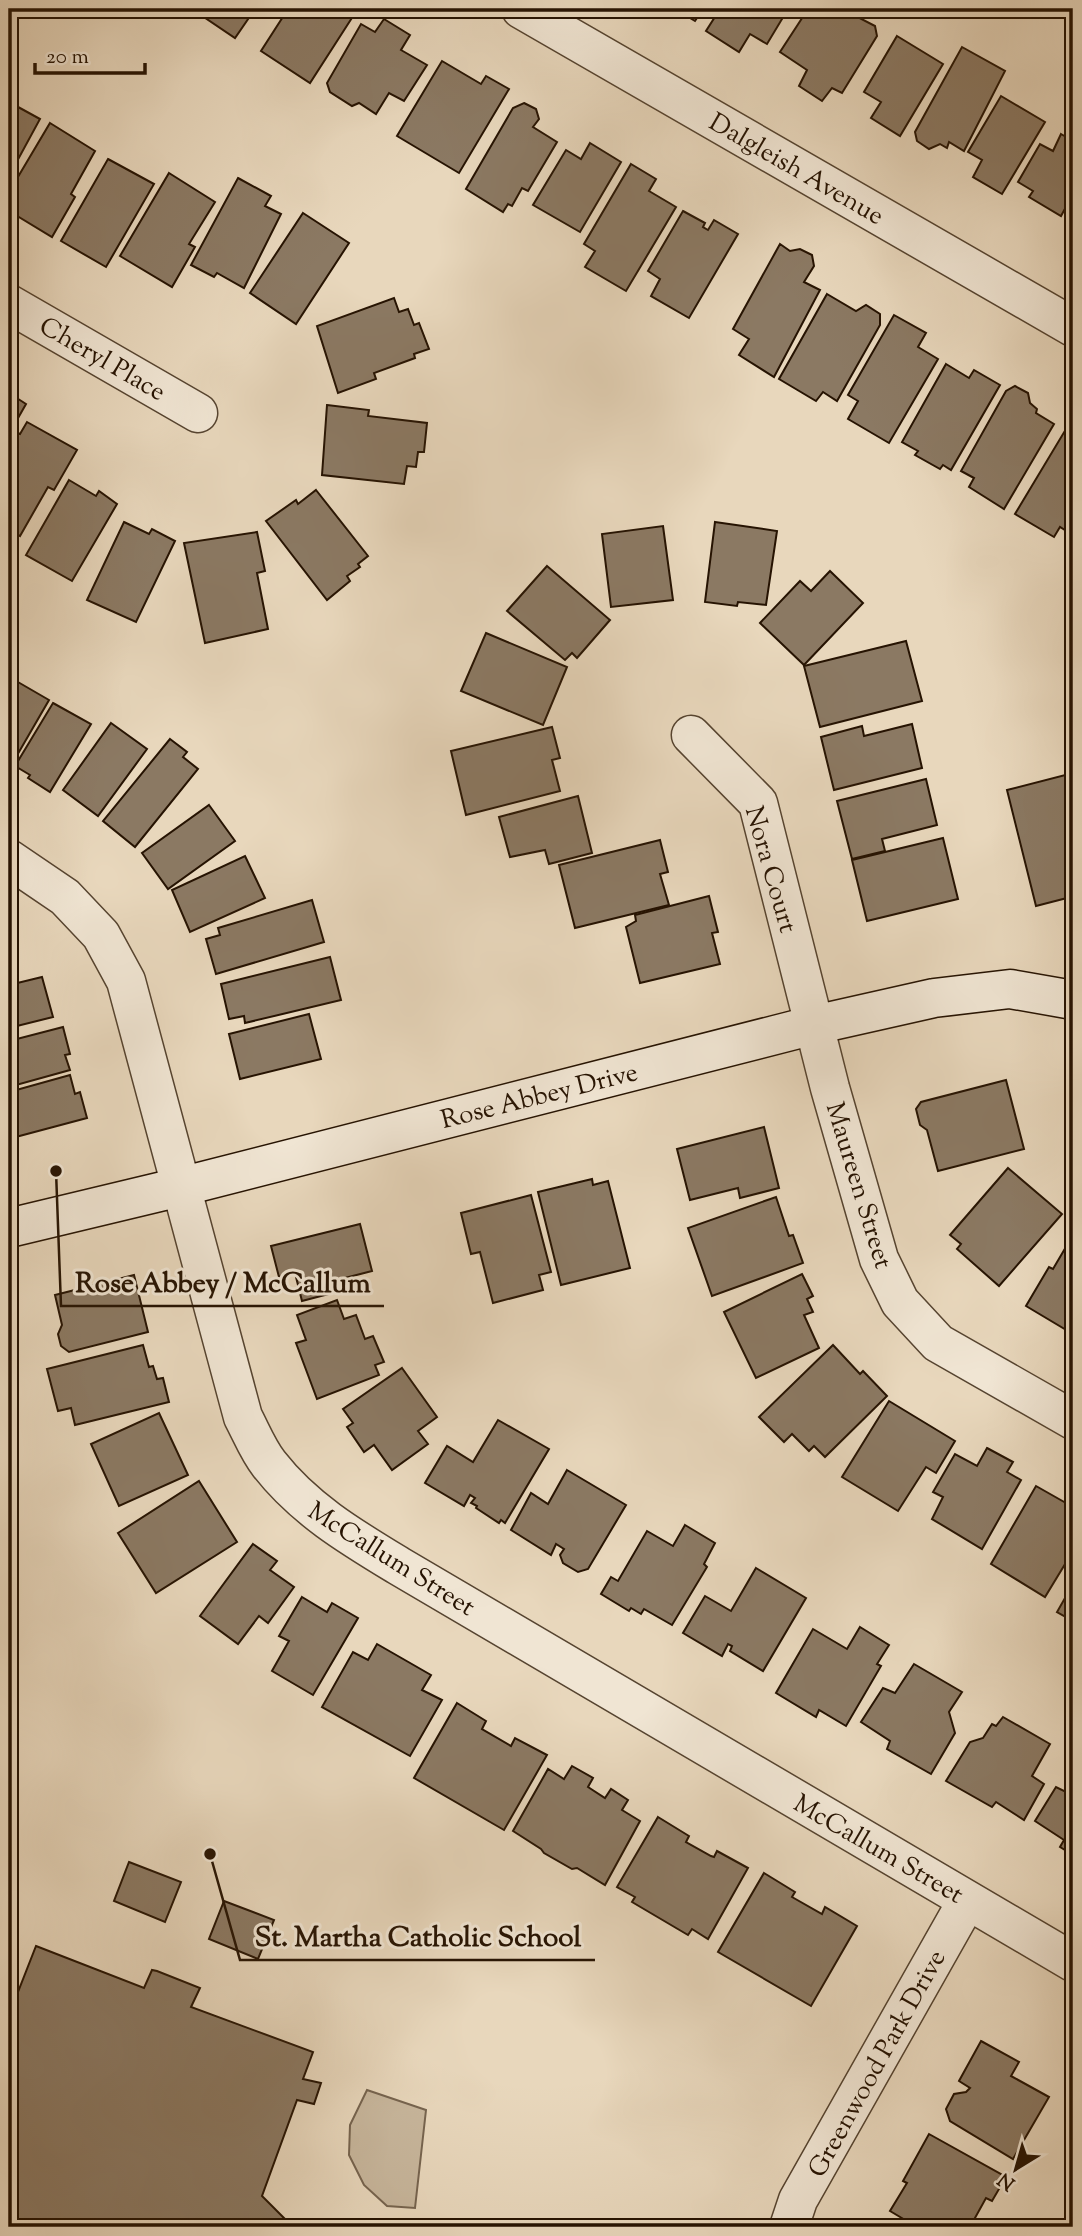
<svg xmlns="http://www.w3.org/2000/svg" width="1082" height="2236" font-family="'Sorts Mill Goudy',serif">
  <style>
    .park { fill: #c7b69c; stroke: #76644f; stroke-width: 2 }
    .building { fill: #8b7963; stroke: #261302; stroke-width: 2 }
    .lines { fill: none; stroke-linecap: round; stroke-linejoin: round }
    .street-casing { stroke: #564430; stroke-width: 41 }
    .secondary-casing { stroke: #261302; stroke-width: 41 }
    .street { stroke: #f0e5d3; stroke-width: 38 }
    .secondary { stroke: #f0e5d3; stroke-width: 38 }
    .labels { text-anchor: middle; stroke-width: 6; stroke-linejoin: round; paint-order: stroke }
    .street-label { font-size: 26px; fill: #261302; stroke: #f0e5d3 }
    .leader { fill: none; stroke: #261302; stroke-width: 2.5 }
    .callout-dot { fill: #261302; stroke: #f0e5d3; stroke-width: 2.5 }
    .callout-label { font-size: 28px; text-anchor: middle; font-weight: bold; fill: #261302; stroke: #f0e5d3; stroke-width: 6; stroke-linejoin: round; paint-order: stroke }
  </style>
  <rect width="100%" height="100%" fill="#e8d7bc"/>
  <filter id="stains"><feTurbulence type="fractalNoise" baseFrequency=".00286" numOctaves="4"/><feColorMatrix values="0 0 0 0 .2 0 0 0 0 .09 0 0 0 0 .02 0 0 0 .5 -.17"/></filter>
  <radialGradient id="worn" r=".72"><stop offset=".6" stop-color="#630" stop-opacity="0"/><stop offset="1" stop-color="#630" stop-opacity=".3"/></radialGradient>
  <path class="park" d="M367,2090l59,20 -11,98 -28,-2 -23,-21 -15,-30 1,-30z"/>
  <g class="building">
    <path d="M192,9h63l-20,29z"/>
    <path d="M288,9l69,1 -47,73 -49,-32z"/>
    <path d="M675,9h28l-8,12z"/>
    <path d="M720,9h68l-21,35 -17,-10 -11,18 -33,-21z"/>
    <path d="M808,9h7l8,6 3,-6h7l13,8 6,-3 23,12 2,10 -35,57 -10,-5 -10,13 -23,-15 8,-16 -27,-18z"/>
    <path d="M384,19l26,16 -9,15 26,15 -23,36 -15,-8 -13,21 -17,-11 -7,3 -22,-14 -3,-9 34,-59 14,8z"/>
    <path d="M897,36l46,28 -43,72 -29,-18 10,-16 -17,-10z"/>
    <path d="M962,47l43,24 -41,80 -15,-9 -2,6 -7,-4 -11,5 -12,-8 -2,-9z"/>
    <path d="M442,61l39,23 5,-8 23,13 -50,84 -62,-37z"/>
    <path d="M1001,96l44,26 -43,72 -29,-17 9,-17 -14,-8z"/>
    <path d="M9,102l31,17 -31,57z"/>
    <path d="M524,103l12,6 3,10 -6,8 24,15 -29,49 -6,-3 -10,18 -4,-2 -5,8 -37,-23 47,-81z"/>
    <path d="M50,123l45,28 -24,43 4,3 -23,40 -43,-26v-19z"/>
    <path d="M1061,134l12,7v53l-12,22 -32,-19 4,-6 -15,-9 22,-38 13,7z"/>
    <path d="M590,143l31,19 -41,70 -47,-27 33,-55 15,9z"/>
    <path d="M108,159l46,25 -48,83 -45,-26z"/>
    <path d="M631,164l25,15 -7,12 27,16 -50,84 -41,-24 10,-16 -11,-7z"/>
    <path d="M169,173l46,29 -26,42 6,3 -23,40 -52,-31z"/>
    <path d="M238,178l33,18 -6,10 16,8 -37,74 -27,-15 -3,4 -23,-12z"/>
    <path d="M683,211l22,12 -2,4 5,3 6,-10 24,14 -49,84 -38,-22 9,-17 -12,-8z"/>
    <path d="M303,213l46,30 -53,81 -46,-31z"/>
    <path d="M780,244l10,7 10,-2 12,6 2,11 -10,16 16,8 -46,87 -35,-22 10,-16 -16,-10z"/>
    <path d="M827,294l29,17 10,-6 14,9v11l-43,76 -14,-9 -7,9 -37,-22z"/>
    <path d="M394,298l5,14 9,-3 6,16 5,-2 10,26 -15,5 1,4 -41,15 2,6 -38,14 -21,-67z"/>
    <path d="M894,315l32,18 -8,14 20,12 -49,84 -41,-24 10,-18 -10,-6z"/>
    <path d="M946,364l23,14 5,-8 26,15 -49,85 -8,-5 -3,4 -25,-14 3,-4 -16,-9z"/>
    <path d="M1015,386l13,7 2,10 7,6 -1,4 18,11 -50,85 -35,-22 5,-9 -13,-7 45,-80z"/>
    <path d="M9,393l17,11 -17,30z"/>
    <path d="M327,405l42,5 -1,6 59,7 -3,29h-6l-2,15 -9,-1 -3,18 -82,-9z"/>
    <path d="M27,422l50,28 -23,40 -6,-3 -28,49 -11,-7v-81l8,-15 3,1z"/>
    <path d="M1066,429l7,4v98l-2,3 -11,-7 -6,10 -39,-23z"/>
    <path d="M69,480l27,16 3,-5 18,13 -45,77 -46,-26z"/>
    <path d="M316,490l52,66 -10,8 2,3 -13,9 3,5 -23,19 -61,-79 30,-21 2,4z"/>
    <path d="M124,522l25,12 3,-5 23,12 -39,81 -49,-22z"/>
    <path d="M715,522l62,9 -11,74 -28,-3 -1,4 -32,-4z"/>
    <path d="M663,526l10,74 -62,7 -9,-73z"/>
    <path d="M257,532l8,39 -8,2 11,56 -63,14 -21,-100z"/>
    <path d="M547,566l63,54 -33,38 -5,-5 -7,7 -58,-49z"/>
    <path d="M830,571l33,32 -59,62 -44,-42 40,-42 11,10z"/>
    <path d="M486,633l81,34 -24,58 -82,-34z"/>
    <path d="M906,641l16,60 -102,26 -16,-61z"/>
    <path d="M11,678l38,22 -37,64 -3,-2v-80z"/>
    <path d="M53,703l38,21 -41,68 -22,-14 2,-3 -15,-9z"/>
    <path d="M111,723l36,26 -49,67 -35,-26z"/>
    <path d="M912,724l10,44 -88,22 -13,-53 41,-11 2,10z"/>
    <path d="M552,727l8,31 -8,2 8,31 -94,24 -15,-64z"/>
    <path d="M170,739l17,13 -4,5 15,12 -63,78 -32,-26z"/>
    <path d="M1073,773v129l-4,2 -2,-6 -31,8 -29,-116z"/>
    <path d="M926,779l11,46 -55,14 3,12 -33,8 -15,-58z"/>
    <path d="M578,796l14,57 -43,11 -4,-14 -35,7 -11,-40z"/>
    <path d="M209,805l26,36 -67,48 -26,-36z"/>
    <path d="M943,838l15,61 -91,22 -15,-61z"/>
    <path d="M660,840l8,32 -8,2 9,31 -94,23 -16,-63z"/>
    <path d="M245,856l20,42 -75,34 -18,-42z"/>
    <path d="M709,896l9,36 -6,1 8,31 -80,19 -14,-56 10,-6 -1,-6z"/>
    <path d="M312,900l12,42 -108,32 -10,-35 14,-4 -2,-7z"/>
    <path d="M330,957l11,43 -96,23 -1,-7 -15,3 -8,-35z"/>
    <path d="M42,977l11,40 -44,11v-43z"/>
    <path d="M309,1014l12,45 -81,20 -11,-45z"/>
    <path d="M63,1027l7,27 -5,1 5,15 -61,17v-46z"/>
    <path d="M70,1075l5,19 5,-2 7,26 -75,20 -3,-10v-36z"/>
    <path d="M1006,1080l18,69 -86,22 -11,-41 -7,-5 -4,-16 5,-7z"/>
    <path d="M764,1127l15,61 -39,10 -2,-10 -48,12 -13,-51z"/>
    <path d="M1008,1168l54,46 -63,72 -42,-37 4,-5 -11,-9z"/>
    <path d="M592,1179l1,6 15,-4 22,87 -69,17 -23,-93z"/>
    <path d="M531,1195l20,77 -12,3 4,15 -50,13 -13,-51 -9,2 -10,-41z"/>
    <path d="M776,1197l13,39 4,-1 10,28 -91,33 -24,-68z"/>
    <path d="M360,1224l12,47 -31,8 3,11 -42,11 -7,-28 -16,4 -8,-31z"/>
    <path d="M1073,1235v99l-47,-28 23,-39 4,2z"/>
    <path d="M802,1274l11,22 -6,3 6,13 -9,3 15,33 -63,30 -32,-66z"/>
    <path d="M134,1275l14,57 -79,20 -8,-6 -3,-12 4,-9 -7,-30z"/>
    <path d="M337,1300l7,19 12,-4 9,24 8,-3 11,26 -9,3 4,10 -62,24 -21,-56 10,-3 -9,-25z"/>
    <path d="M143,1345l6,22 4,-1 4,13 6,-1 6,24 -94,23 -4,-17 -13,3 -11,-42z"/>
    <path d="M833,1345l27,29 3,-3 24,25 -62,61 -11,-11 -5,5 -17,-17 -8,8 -25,-25z"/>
    <path d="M402,1368l35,49 -19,14 10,13 -36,26 -18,-25 -10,7 -17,-25 6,-4 -10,-14z"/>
    <path d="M889,1401l66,40 -19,32 -10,-6 -28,44 -56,-34z"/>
    <path d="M159,1413l29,62 -69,31 -28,-62z"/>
    <path d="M498,1420l51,29 -44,74 -4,-3 -2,3 -23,-15 1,-2 -6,-3 4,-5 -5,-3 -6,11 -39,-23 22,-37 26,16z"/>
    <path d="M987,1448l26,14 -6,10 14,8 -39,69 -50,-30 11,-22 -10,-5 22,-38 22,12z"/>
    <path d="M567,1470l59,35 -38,64 -10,3 -15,-9 -3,-8 4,-6 -8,-5 -5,11 -40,-25 20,-37 17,11z"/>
    <path d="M199,1481l38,61 -81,51 -38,-60z"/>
    <path d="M1036,1486l37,21v44l-28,46 -54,-33z"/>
    <path d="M685,1525l30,18 -11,21 3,3 -35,58 -28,-16 -3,5 -10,-6 -2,3 -28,-17 10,-17 7,4 29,-50 26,15z"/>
    <path d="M253,1544l24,17 -7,9 24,17 -26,36 -9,-7 -21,28 -38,-28z"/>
    <path d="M756,1568l50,30 -43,73 -33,-20 2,-5 -4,-2 -6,12 -39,-23 22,-37 26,15z"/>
    <path d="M1073,1584v37l-16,-9z"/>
    <path d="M302,1597l25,15 5,-9 26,15 -45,77 -41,-24 17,-30 -10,-5z"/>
    <path d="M860,1627l29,18 -12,19 4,2 -35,60 -27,-16 -3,7 -40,-24 37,-64 34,20z"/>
    <path d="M377,1644l54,31 -9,15 20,10 -32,56 -88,-49 31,-55 15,8z"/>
    <path d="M914,1664l48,28 -13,20 6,21 -24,41 -44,-25 3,-8 -29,-19 22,-34 12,5z"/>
    <path d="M457,1703l29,18 -4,8 29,17 4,-8 32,17 -43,75 -90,-52z"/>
    <path d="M1003,1717l47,27 -18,32 12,8 -20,36 -28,-18 -4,5 -46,-26 24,-39 13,-4 9,-14 4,2z"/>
    <path d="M572,1766l21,12 -5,9 17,11 6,-9 17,11 -6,10 18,11 -35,64 -28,-17 -5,1 -28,-16 -3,-4 -28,-18 35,-62 16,10z"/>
    <path d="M1073,1783v72l-13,-8 4,-7 -29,-19 21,-34 12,6z"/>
    <path d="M658,1817l31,19 -3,6 25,14 3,1 3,-6 31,17 -40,71 -16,-10 -4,6 -56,-33 3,-5 -18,-10z"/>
    <path d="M129,1862l52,20 -16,40 -51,-21z"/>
    <path d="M764,1873l31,19 -3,5 30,17 3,-7 32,19 -46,80 -93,-54z"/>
    <path d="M224,1901l50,19 -16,39 -49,-20z"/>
    <path d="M36,1946l108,42 8,-18 5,1 43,17 -9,19 122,45 -10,27 18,4 -7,21 -17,-4 -35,96 31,31 -284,-1v-211z"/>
    <path d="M981,2041l38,21 -8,14 38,21 -36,62 -63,-38 -4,-12 8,-15 12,-2 4,-4 -11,-7z"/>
    <path d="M929,2134l77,43 -14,24 -6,-3 -16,29h-53l-27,-16 17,-28 -4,-2z"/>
  </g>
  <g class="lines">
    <g class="street-casing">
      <g id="street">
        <path d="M521,9l552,318"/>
        <path d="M9,304l189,109"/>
        <path d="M691,735l67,68 72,285 49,171 21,43 38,41 135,77"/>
        <path d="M9,859l56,38 36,38 25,46 117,436c8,15 15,33 26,47 35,45 82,73 130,102l674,396"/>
        <path d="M789,2227l9,-27 169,-299"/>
      </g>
    </g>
    <g class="secondary-casing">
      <path id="secondary" d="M9,1228l171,-41 634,-162 120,-27 76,-9 63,11"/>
    </g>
    <use href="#street" class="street"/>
    <use href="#secondary" class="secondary"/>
  </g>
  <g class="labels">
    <g class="street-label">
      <text transform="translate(797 168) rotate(30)" y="9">Dalgleish Avenue</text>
      <text transform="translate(103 358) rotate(30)" y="9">Cheryl Place</text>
      <text transform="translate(772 869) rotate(74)" y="9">Nora Court</text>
      <text transform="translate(539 1095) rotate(-14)" y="9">Rose Abbey Drive</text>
      <text transform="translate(860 1185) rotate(73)" y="9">Maureen Street</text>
      <text transform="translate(392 1558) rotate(32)" y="9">McCallum Street</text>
      <text transform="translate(879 1848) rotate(30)" y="9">McCallum Street</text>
      <text transform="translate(876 2063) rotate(-61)" y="9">Greenwood Park Drive</text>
    </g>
  </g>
  <path class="leader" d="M56 1171L61 1306H384M210 1854L240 1960H595"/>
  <g class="callout-dot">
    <circle cx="56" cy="1171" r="7"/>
    <circle cx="210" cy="1854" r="7"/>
  </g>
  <g class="callout-label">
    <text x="223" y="1292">Rose Abbey / McCallum</text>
    <text x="418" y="1946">St. Martha Catholic School</text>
  </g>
  <rect width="1082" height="2236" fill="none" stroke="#e8d7bc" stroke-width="35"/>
  <rect x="10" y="10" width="1061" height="2215" fill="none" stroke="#261302" stroke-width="3.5"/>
  <rect x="18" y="18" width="1047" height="2201" fill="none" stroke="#261302" stroke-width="2"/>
  <g transform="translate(1016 2169) rotate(217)" stroke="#f0e5d3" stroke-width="5" paint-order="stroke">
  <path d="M0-5L12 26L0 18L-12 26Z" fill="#261302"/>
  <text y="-10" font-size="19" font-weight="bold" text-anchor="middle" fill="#261302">N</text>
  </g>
  <path d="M35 63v10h110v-10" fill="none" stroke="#261302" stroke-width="3.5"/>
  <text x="46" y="63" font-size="21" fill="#261302" stroke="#f0e5d3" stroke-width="5" paint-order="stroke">20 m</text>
  <rect width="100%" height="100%" filter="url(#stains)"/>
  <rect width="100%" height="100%" fill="url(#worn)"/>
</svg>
